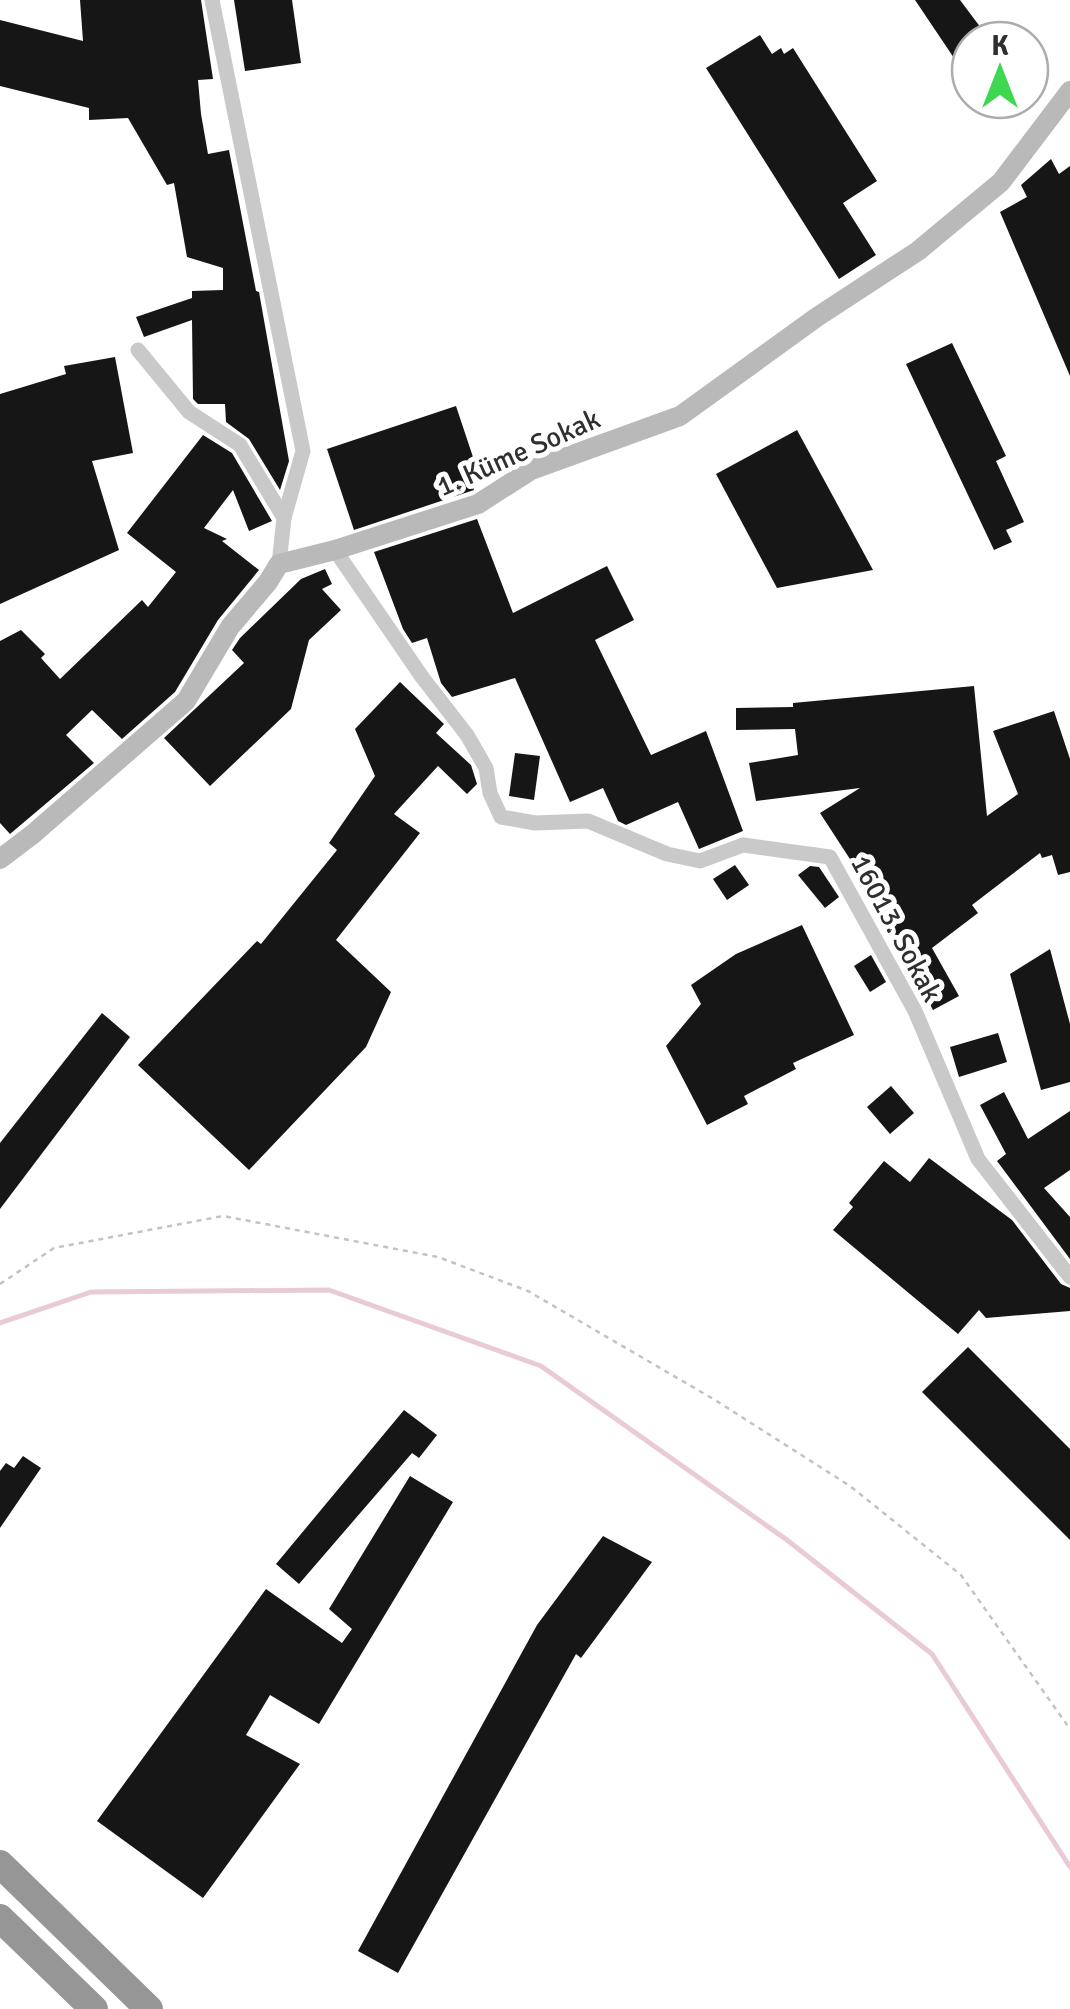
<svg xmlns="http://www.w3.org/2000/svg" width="1070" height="2009" font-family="Signika,sans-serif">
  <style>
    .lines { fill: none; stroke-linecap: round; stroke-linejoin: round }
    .stream { stroke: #e9cbd8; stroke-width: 5 }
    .building { fill: #161616 }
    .path { stroke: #c3c3c3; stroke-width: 2.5; stroke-dasharray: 5 5; stroke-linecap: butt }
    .street { stroke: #c9c9c9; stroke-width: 15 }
    .secondary { stroke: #b9b9b9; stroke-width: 20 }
    .highway { stroke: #969696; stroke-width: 28 }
    .labels { text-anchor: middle; stroke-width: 10; stroke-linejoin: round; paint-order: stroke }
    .street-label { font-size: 28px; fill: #2f2f2f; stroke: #fff }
  </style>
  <rect width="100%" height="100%" fill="#fff"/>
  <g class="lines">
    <path class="stream" d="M0,1323l91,-31 238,-2 212,76 246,174 145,114 138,213"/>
  </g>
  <g class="building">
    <path d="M80,0h121l12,79 -15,1 3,34 7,40 21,-4 27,141 3,1 30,169 -9,29 -31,-51 -23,-17 -1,-18h-27l-5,-5 -1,-79 -48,17 -8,-20 56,-19v-7l31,-1v-22l-36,-11 -13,-74 -7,2 -39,-67 -39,2v-12l-89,-22v-66l83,21z"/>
    <path d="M234,0h58l9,63 -56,8z"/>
    <path d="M915,0h45l30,40h-20v7l-16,11z"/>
    <path d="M760,35l12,19 9,-6 3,6 9,-6 84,133 -34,22 33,52 -37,24 -133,-211z"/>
    <path d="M1051,159l8,15 11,-8v210l-70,-164 27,-15 -6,-12z"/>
    <path d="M952,343l54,113 -10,5 28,61 -18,8 6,12 -18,8 -88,-186z"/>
    <path d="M115,357l18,96 -41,8 27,89 -119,54v-210l66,-20 -2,-8z"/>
    <path d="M456,406l18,54 -9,2 9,28 -120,40 -27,-81z"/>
    <path d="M797,430l76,140 -96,18 -61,-114z"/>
    <path d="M203,435l29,18 40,68 -23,10 -16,-41 -29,38 23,11 -5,2 37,29 -41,50 -43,72 -53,47 -30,-29 -26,25 28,28 -84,71 -10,-11v-182l21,-11 24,24 -4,4 19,21 82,-79 6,7 28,-35 -49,-39z"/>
    <path d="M477,519l36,94 94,-47 27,54 -39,20 56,115 55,-24 37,100 -44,18 -21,-47 -52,23 -8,-4 -15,-33 -33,14 -55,-124 -63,19 -11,-14 -14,-45 -15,5 -9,-14 -29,-77z"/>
    <path d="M325,569l7,15 -10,5 19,21 -32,30 -18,69 -81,77 -46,-48 80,-75 -12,-13 8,-12 61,-59z"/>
    <path d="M400,682l44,42 -8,9 35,32 6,19 -10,10 -29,-28 -44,48 26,19 -84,107 55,52 -25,55 -117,123 -111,-105 119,-124 4,3 76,-94 -8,-7 46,-67 -20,-47z"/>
    <path d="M974,686l13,130 31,-22 -25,-63 61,-20 16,48v113l-12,3 -6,-20 -10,3 -2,-5 -68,52 6,8 -46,35 27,48 -26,14 -24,-45 5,-3 -46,-60 6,-6 -54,-83 40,-25 -104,13 -7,-38 49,-8 -3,-26 -59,1v-22l57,-1v-4z"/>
    <path d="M515,753l25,3 -6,44 -25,-4z"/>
    <path d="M735,865l14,20 -22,15 -14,-21z"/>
    <path d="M810,866l9,1 20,30 -14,11 -27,-33z"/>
    <path d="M802,925l52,110 -61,28 3,6 -52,27 4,8 -41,21 -41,-79 35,-42 -10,-19 45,-31z"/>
    <path d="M1050,949l20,75v58l-29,8 -31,-116z"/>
    <path d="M871,955l15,27 -16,10 -16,-26z"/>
    <path d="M102,1013l28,24 -130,172v-66z"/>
    <path d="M998,1033l9,29 -48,15 -9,-30z"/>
    <path d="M891,1086l23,27 -24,21 -23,-27z"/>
    <path d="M1004,1092l24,47 42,-28v59l-26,18 26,29v42l-73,-98 9,-7 -26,-49z"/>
    <path d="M929,1158l83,62 49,64 9,4v23l-84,7 -7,-8 -21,24 -125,-104 20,-23 -4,-4 35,-42 26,21z"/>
    <path d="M968,1347l102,102v91l-148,-148z"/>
    <path d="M404,1410l33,25 -18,23 -7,-5 -113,131 -23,-20z"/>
    <path d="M23,1456l18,12 -41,60v-57l6,-8 8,5z"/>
    <path d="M410,1476l43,26 -134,222 -49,-29 -24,40 54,29 -97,134 -106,-77 169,-232 76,54 10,-14 -23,-20z"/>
    <path d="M603,1536l49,26 -71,96 -5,-4 -178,319 -40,-22 179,-326z"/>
  </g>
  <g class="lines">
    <path class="path" d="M0,1284l54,-36 169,-32 215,41 90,34 187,109 135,86 111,89 109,154"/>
    <g class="street">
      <path d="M212,0l91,451 -19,67"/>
      <path d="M138,350l51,62 51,33 44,73 -5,46"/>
      <path d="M335,550l87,127 45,58 19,33 4,25 11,24 34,6 53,-2 79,33 33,7 43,-16 87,12 85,154 63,148 92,118"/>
    </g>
    <path class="secondary" d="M0,859l33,-25 153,-133 44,-74 38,-45 11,-18 56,-14 143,-46 53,-34 149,-54 137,-99 101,-66 83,-69 69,-91"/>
    <g class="highway">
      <path d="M0,1864l149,145"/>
      <path d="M0,1918l94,91"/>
    </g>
  </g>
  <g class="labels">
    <g class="street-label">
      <text transform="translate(518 452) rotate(-24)" y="10">1. Küme Sokak</text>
      <text transform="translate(897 928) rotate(62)" y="10">16013. Sokak</text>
    </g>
  </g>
  <g transform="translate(1000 70)"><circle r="48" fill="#ffffff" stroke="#acacac" stroke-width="2.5"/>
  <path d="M0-8L18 38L0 25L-18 38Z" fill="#3fd751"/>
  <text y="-15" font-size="28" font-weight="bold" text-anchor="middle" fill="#2f2f2f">K</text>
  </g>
</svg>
